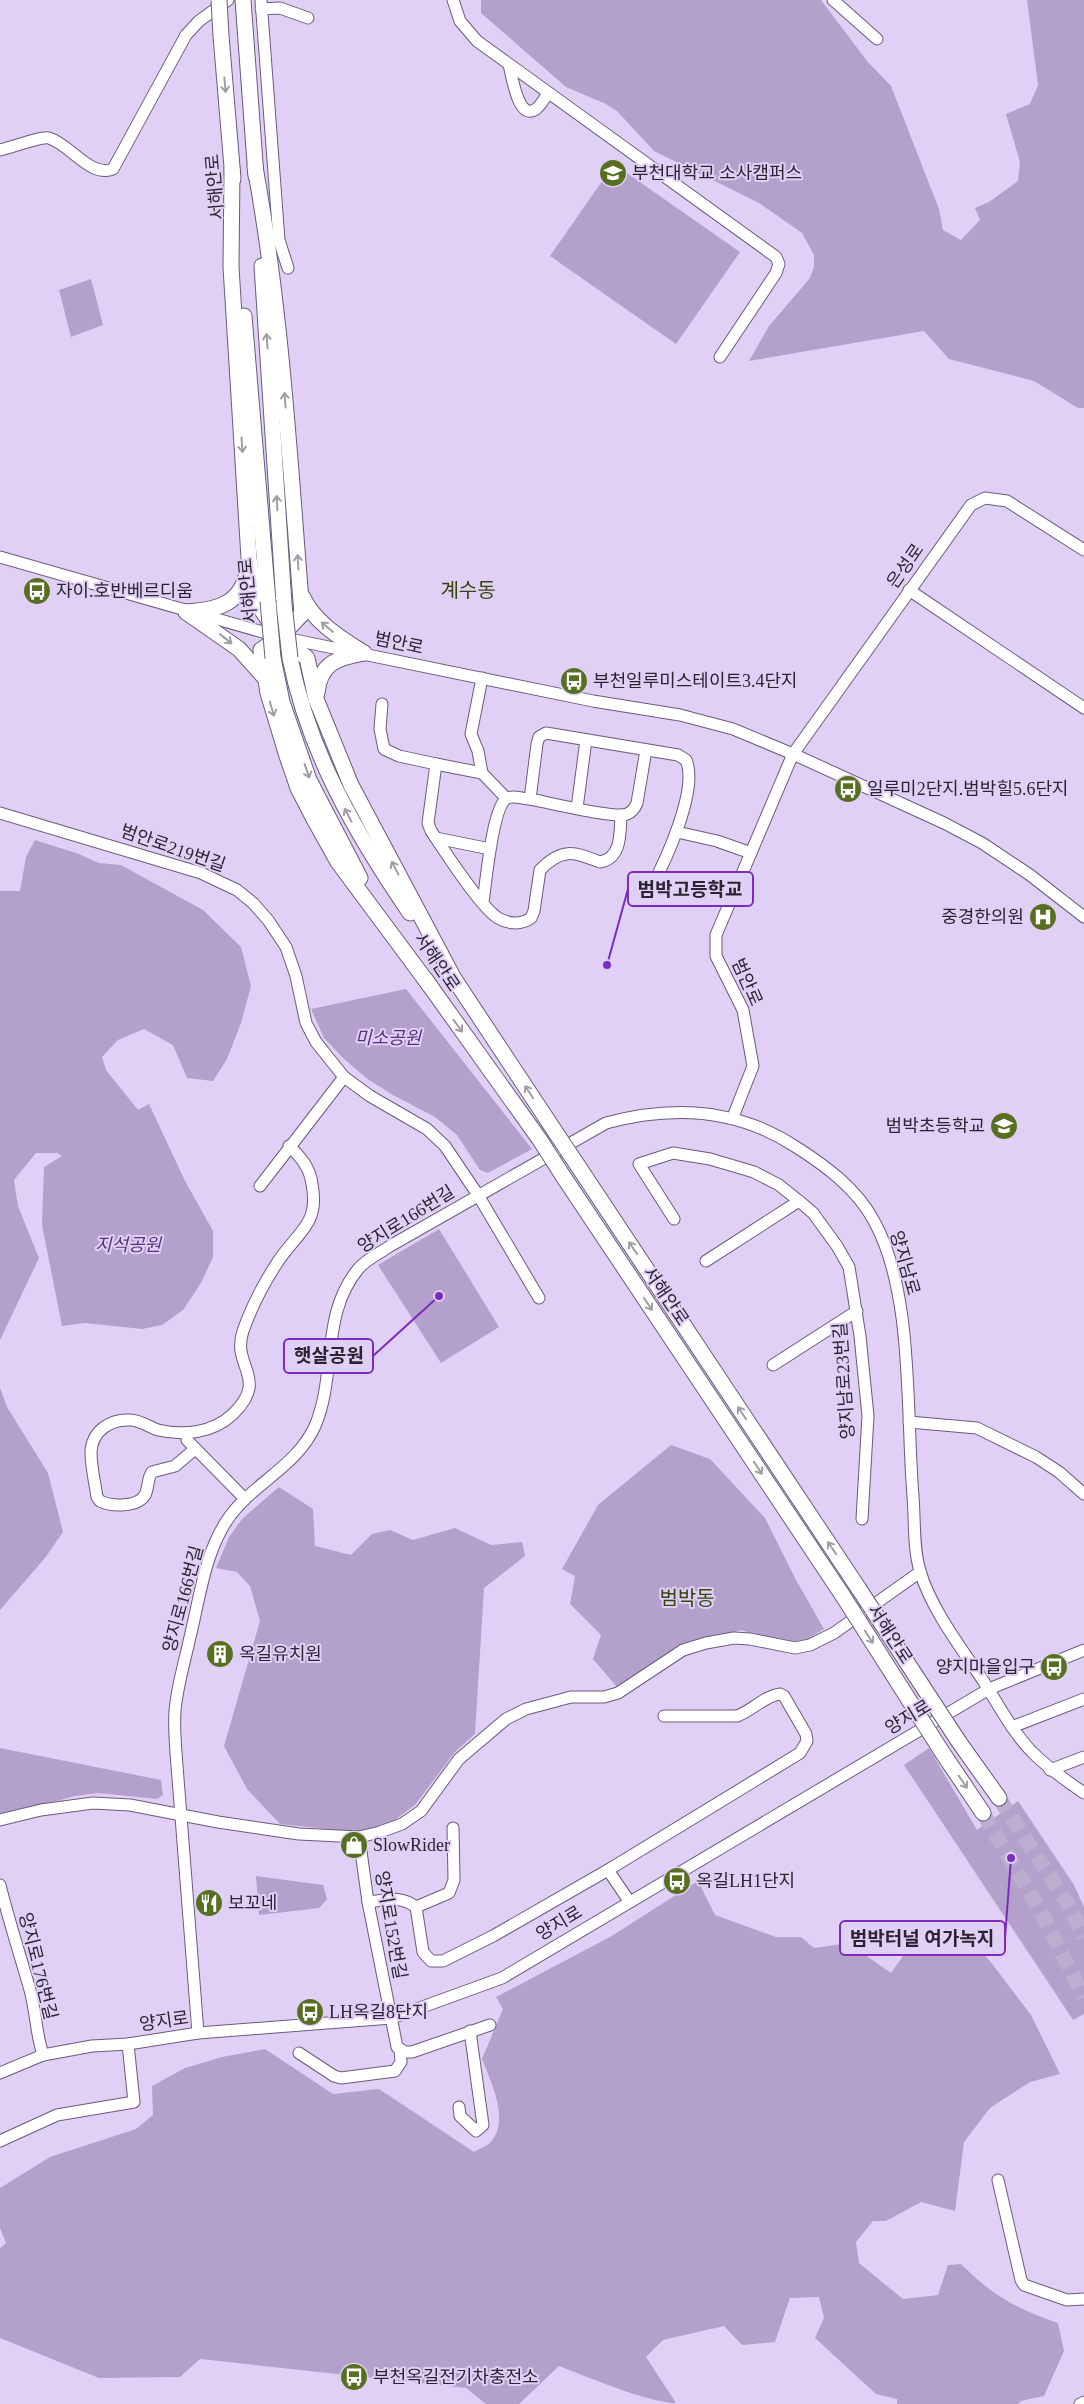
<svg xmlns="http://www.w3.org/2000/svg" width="1084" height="2404" font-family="'Times New Roman','Noto Sans KR',serif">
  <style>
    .green { fill: #b4a1cb }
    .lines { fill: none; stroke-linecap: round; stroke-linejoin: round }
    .major-tunnel { stroke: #bcaece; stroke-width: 15; stroke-dasharray: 15 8; stroke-linecap: butt }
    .minor-casing { stroke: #6a5b7b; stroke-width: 13 }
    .major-casing { stroke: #6a5b7b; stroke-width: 17 }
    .minor { stroke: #fff; stroke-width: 11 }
    .major { stroke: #fff; stroke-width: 15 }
    .major-bridge-casing { stroke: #6a5b7b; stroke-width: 17; stroke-linecap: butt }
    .major-bridge { stroke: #fff; stroke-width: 15 }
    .oneway { stroke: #a09da3 }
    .labels { text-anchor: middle; stroke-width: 4; stroke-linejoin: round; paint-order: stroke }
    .poi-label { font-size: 18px; fill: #2b2533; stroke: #e0d0f5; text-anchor: start }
    .street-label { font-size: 18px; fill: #2b2533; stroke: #e0d0f5 }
    .park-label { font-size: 18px; font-style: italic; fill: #58327d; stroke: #e0d0f5 }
    .quarter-label { font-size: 20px; fill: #34440e; stroke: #e0d0f5 }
    .leader { fill: none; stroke: #7b2cbf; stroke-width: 2 }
    .callout-dot { fill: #7b2cbf; stroke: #e0d0f5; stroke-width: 2 }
    .callout { fill: #e0d0f5; stroke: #7b2cbf; stroke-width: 2 }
    .callout-label { font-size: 19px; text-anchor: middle; font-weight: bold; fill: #2b2533 }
  </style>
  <rect width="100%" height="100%" fill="#e0d0f5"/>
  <g class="green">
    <path d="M481,0h340l46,61 24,25 48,123 4,21 18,10 19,-20 -5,-12 14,-6 29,-21 2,-19 -14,-48 24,-10 8,-19 -11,-85h57v408h-6l-44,-27 -85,-22 -25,-28 -175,30 20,-35 41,-48 4,-11v-12l-12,-22 -43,-30 -105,-52 -37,-40 -11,-7 -40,-17 -85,-74z"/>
    <path d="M614,164l126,88 -64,92 -126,-88z"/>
    <path d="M91,279l12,46 -32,12 -12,-47z"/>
    <path d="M35,840l44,14 20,9 22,2 82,45 38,37 10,39 -10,37 -14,36 -14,22 -26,-3 -14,-33 -29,-16 -26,11 -16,17 4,13 32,40 11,-6 36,77 28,50v26l-12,26 -18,27 -21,15 -20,4 -57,-6 -23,3 -20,-101 2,-58 18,-11 -5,-3h-21l-22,27 4,26 21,52 -39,82v-449h20l6,-34z"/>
    <path d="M406,989l126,160 -44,24 -8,-3 -23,-35 -22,-18 -42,-22 -27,-17 -24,-21 -18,-19 -13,-29z"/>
    <path d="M439,1229l60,98 -58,36 -63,-98z"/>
    <path d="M0,1388l7,19 41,66 15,59 -18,26 -45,52z"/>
    <path d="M671,1445l39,14 55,59 31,62 28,49 -16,10 -15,3 -26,-4 -26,-8 -59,17 -65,40 -24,-28 8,-24 -31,-31 5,-28 -13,-7 36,-64z"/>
    <path d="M279,1487l34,22 2,37 36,9 21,-21 18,-4 23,10 42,-12 36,17 31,-3 3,14 -41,32 -9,146 -20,18 -40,53 -23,17 -36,10 -76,-8 -33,-35 -23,-43 36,-125 -10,-35 -13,-14 -21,-4 13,-31 13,-18z"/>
    <path d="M0,1748l161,32 2,15 -6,4 -58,-6 -24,3 -75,20z"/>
    <path d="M929,1748l48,82 41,-29 56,84 10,22v107l-11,6 -169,-255z"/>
    <path d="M256,1876l67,9 4,14 -8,9 -60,7z"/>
    <path d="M698,1881l17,34 61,22h25l13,11 34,-5 43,30 36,-51 32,7 31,32 41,54 29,59 -30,8 -40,26 -26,34 -9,69 -34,-9 -35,19h-13l-17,21 3,21 44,36 35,-4 10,-30 13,-1c31,31 55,45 97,59l6,28 -20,45 -23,5 -3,3h-121v-5l-21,-5 -61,-56 9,-20 -5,-21 -29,1 -15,44 -33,3 -18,-19 -61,14 -17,17 30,46c-24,1 -91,-27 -117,-37l-40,38h-33l-20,-16 -266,-29 -20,18 -81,1 -99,-40v-90l6,-5 -6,-15v-40l50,-31 86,-28 17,-14 -1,-29 33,-18 37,-11 43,-8 68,45 46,-5 95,63c5,-3 13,-6 17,-10 19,-23 0,-59 -9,-83l21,-50 -7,-12 114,-60z"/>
  </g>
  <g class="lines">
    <g class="major-tunnel">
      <path d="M999,1798l69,106 16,33"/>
      <path d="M983,1813l61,105 40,79"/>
    </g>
    <g class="minor-casing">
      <g id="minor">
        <path d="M261,0l18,240 9,28"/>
        <path d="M453,0l7,21 17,20 299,216 3,7 -3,9 -56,84"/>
        <path d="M833,0l44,39"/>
        <path d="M261,9l19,-1 28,10"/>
        <path d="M509,65c3,10 9,57 27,44 5,-4 9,-11 12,-16"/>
        <path d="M0,150c10,-2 41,-14 49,-12 21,6 41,40 64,31l73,-134 13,-14 29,-21"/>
        <path d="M0,557l280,80 313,64 87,14 53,14 60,25 151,69 38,20 48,32 54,42"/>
        <path d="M909,590l175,118"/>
        <path d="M482,678l-11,56 7,17 4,22 24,25"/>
        <path d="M382,704l-2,25 4,20 15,7 37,8 -8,59 3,8c13,19 49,76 67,87 10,6 23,7 33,0l3,-7 6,-41c22,-23 34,-18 60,-8 22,-4 20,-29 21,-47"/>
        <path d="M436,764l46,9"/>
        <path d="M530,799c16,3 85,20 97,15 5,-2 8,-6 10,-11l9,-53"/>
        <path d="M577,808l9,-68"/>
        <path d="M0,813l201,60 36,17 16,13 15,17 18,27 10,29 10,47 10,19 28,35 26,19 57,33 18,17 33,49 61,103"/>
        <path d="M677,832l40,9 34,12"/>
        <path d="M436,838l54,11"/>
        <path d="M483,902c3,-18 9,-95 24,-104 6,-3 17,1 23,1l7,-55 2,-7 7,-4 132,22 8,5c13,29 -21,102 -35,128"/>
        <path d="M733,1117l20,-51 -10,-56 -27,-54v-21l77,-181 178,-249 14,-7 22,3 77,49"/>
        <path d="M260,1186l84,-109"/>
        <path d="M674,1219l-35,-55 34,-11 37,6 44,13 25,13 20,16 14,12 24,33 12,21 11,69 8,80 -6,103"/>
        <path d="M706,1261l93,-60"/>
        <path d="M773,1365l84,-54"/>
        <path d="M909,1422l68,6 59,29 23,15 25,22"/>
        <path d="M187,1440l58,59"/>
        <path d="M195,1449l-20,17 -23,6c-5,7 -3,15 -7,23 -7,12 -33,12 -45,6l-3,-4c-2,-14 -6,-30 -6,-45 1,-21 19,-33 39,-32 10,0 19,7 28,10 26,6 55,3 75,-16 37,-36 -2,-47 10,-83 8,-23 21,-48 34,-68 20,-31 43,-38 35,-79 -2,-16 -11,-27 -23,-38"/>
        <path d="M1012,1727l72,-28"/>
        <path d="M1050,1770l34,-13"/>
        <path d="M0,1820l41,-10 52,-7 37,2 88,17 81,12 60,3 21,-5 22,-8 19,-13 38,-52 47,-40 20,-10 45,-12h33l14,-4 65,-43 23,-7 28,-5 16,1 45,9 15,-3 24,-12 86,-61"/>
        <path d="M359,1837l9,65 29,145 8,5h7l78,-27"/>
        <path d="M608,1870l21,31"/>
        <path d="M0,1885c9,36 20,70 30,105 6,22 6,44 13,65"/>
        <path d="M368,1902c18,-2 33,-7 48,5l33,-14 5,-13 -1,-52"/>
        <path d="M416,1907l7,45 8,9h12l50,-25 115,-66 192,-117 7,-12 -1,-7 -22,-38 -4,-2c-16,2 -28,17 -43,22h-73"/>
        <path d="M198,2033l-22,-280c-1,-14 -2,-28 -1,-42 2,-25 10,-50 15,-74 10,-40 15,-87 40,-121 25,-34 67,-50 85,-90 22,-51 5,-112 44,-158 8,-9 21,-15 31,-22l216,-123c66,-18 131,-15 190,24 30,19 61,42 78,74 40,72 32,193 39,275 2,24 0,52 7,75 11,38 42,78 64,111 15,24 28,49 48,70 16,16 33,28 52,41"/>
        <path d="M299,2053l35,23 7,2 54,-7 6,-9 -1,-12"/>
        <path d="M0,2073l43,-18 49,-9 36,-2 70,-11 194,-15 110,-40 487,-289 95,-39"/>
        <path d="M459,2107l1,9 16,15 7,-6 -13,-94"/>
        <path d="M0,2141l57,-26 77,-13 -6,-58"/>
        <path d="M998,2180l23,100 3,5 43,15 17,-1"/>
        <path d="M1080,2404l4,-2"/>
      </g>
    </g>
    <g class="major-casing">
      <g id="major">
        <path d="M243,0l13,176"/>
        <path d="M221,36l12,143"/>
        <path d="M255,167c27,148 35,298 47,447l-22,23 27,21 9,41 35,86 100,188"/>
        <path d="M232,169l-1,98 18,291 6,42 25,37 -19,13 7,43 19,63 11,32 16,31 24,43 92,124"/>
        <path d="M262,266l22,338"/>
        <path d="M244,316l24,285"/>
        <path d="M302,596c13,27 37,41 62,57"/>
        <path d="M186,612l53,37 25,28"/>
        <path d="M186,612c32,-2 56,-8 62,-43"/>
        <path d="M273,658l9,44 27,78 51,98"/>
        <path d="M290,658c19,95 66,176 120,255"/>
        <path d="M317,693c3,-30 20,-35 47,-40"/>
        <path d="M445,965l111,168"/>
        <path d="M425,979l115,161"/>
        <path d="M578,1166l281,423"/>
        <path d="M563,1176l280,420"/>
        <path d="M959,1742l40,56"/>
        <path d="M942,1752l41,61"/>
      </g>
    </g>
    <use href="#minor" class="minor"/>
    <use href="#major" class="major"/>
    <g class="major-bridge-casing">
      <g id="major-bridge">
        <path d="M219,0l2,36"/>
        <path d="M268,601l5,57"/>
        <path d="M284,604l6,54"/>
        <path d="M556,1133l22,33"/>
        <path d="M540,1140l23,36"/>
        <path d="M859,1589l100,153"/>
        <path d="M843,1596l99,156"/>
      </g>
    </g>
    <use href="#major-bridge" class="major-bridge"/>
  </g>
  <defs><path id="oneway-shaft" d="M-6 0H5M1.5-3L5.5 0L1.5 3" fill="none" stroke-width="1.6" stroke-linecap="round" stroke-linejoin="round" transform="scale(1.25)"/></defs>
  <g class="oneway">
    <use href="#oneway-shaft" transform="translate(225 85) rotate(85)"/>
    <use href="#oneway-shaft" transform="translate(267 341) rotate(-94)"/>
    <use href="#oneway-shaft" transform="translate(285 400) rotate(-95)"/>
    <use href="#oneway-shaft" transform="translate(242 445) rotate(86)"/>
    <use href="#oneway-shaft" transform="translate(277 503) rotate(-93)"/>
    <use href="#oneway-shaft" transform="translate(298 562) rotate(-93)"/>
    <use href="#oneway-shaft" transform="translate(327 627) rotate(-140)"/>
    <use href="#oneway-shaft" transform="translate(226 639) rotate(38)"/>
    <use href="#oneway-shaft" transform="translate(272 709) rotate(73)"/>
    <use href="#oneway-shaft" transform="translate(307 771) rotate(71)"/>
    <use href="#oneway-shaft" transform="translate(348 815) rotate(-118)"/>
    <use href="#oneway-shaft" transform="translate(395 868) rotate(-118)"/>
    <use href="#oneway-shaft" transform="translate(458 1026) rotate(54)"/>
    <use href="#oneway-shaft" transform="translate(529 1092) rotate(-123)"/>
    <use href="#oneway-shaft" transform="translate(633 1248) rotate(-124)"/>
    <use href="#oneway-shaft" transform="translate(648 1304) rotate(56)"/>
    <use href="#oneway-shaft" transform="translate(742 1413) rotate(-124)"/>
    <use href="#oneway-shaft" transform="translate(758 1468) rotate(56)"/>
    <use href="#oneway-shaft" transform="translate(832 1548) rotate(-124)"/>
    <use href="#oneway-shaft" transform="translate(869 1637) rotate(57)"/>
    <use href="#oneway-shaft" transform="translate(963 1782) rotate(56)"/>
  </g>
  <defs>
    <g id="university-disc" transform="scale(1.4375)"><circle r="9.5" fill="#576f21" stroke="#e0d0f5"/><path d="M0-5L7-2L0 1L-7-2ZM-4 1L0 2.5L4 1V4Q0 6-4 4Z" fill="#fff"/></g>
    <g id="bus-disc" transform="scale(1.4375)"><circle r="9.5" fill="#576f21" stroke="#e0d0f5"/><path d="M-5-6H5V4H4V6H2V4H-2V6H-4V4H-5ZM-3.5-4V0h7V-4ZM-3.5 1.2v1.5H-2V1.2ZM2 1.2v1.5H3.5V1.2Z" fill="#fff"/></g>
    <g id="hospital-disc" transform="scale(1.4375)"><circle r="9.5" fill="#576f21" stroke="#e0d0f5"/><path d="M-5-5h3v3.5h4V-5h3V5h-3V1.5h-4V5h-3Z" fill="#fff"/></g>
    <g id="school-disc" transform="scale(1.4375)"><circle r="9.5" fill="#576f21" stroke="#e0d0f5"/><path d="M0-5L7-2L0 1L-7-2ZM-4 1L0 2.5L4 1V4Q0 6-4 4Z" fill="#fff"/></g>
    <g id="building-disc" transform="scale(1.4375)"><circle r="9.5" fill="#576f21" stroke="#e0d0f5"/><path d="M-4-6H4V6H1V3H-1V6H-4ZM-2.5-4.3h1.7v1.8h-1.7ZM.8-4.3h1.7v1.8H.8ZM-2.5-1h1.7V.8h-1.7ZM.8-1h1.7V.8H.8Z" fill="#fff"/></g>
    <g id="shop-disc" transform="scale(1.4375)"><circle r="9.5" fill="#576f21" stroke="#e0d0f5"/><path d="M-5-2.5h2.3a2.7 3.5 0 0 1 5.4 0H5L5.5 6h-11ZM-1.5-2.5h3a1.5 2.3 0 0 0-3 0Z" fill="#fff"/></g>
    <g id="restaurant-disc" transform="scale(1.4375)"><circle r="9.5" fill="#576f21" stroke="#e0d0f5"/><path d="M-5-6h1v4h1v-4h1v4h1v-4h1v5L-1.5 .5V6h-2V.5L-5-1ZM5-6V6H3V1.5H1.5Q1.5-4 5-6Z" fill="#fff"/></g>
  </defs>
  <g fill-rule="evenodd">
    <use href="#university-disc" x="613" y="173"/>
    <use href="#bus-disc" x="37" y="591"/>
    <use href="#bus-disc" x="574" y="681"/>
    <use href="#bus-disc" x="848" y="789"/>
    <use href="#hospital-disc" x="1043" y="917"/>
    <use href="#school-disc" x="1004" y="1126"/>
    <use href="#building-disc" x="220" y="1654"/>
    <use href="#bus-disc" x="1054" y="1667"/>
    <use href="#shop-disc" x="354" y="1845"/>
    <use href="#bus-disc" x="677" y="1881"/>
    <use href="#restaurant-disc" x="209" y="1903"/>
    <use href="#bus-disc" x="310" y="2012"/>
    <use href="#bus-disc" x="354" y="2377"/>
  </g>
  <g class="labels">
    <g class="poi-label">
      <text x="632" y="179">부천대학교 소사캠퍼스</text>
      <text x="56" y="597">자이.호반베르디움</text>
      <text x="593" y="687">부천일루미스테이트3.4단지</text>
      <text x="867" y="795">일루미2단지.범박힐5.6단지</text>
      <text x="1024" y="923" text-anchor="end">중경한의원</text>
      <text x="985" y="1132" text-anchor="end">범박초등학교</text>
      <text x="239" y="1660">옥길유치원</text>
      <text x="1035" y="1673" text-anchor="end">양지마을입구</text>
      <text x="373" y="1851">SlowRider</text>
      <text x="696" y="1887">옥길LH1단지</text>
      <text x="228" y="1909">보꼬네</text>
      <text x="329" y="2018">LH옥길8단지</text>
      <text x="373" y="2383">부천옥길전기차충전소</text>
    </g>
    <g class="street-label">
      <text transform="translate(215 187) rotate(-95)" y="6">서해안로</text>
      <text transform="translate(905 566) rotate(-55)" y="6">은성로</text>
      <text transform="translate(248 591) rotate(-95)" y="6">서해안로</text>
      <text transform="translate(399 643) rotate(12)" y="6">범안로</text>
      <text transform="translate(173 848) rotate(19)" y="6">범안로219번길</text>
      <text transform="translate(437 962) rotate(56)" y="6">서해안로</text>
      <text transform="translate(747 982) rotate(66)" y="6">범안로</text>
      <text transform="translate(406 1219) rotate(-32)" y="6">양지로166번길</text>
      <text transform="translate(905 1263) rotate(74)" y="6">양지남로</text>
      <text transform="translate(666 1296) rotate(56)" y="6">서해안로</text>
      <text transform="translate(844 1381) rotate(-94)" y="6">양지남로23번길</text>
      <text transform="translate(183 1599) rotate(-75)" y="6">양지로166번길</text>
      <text transform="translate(890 1634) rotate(57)" y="6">서해안로</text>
      <text transform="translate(908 1717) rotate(-31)" y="6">양지로</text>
      <text transform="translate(559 1923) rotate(-31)" y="6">양지로</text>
      <text transform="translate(391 1925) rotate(80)" y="6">양지로152번길</text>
      <text transform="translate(38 1966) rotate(76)" y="6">양지로176번길</text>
      <text transform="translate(164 2021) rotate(-8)" y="6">양지로</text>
    </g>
    <g class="park-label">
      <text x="388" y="1044">미소공원</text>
      <text x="128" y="1251">지석공원</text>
    </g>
    <g class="quarter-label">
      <text x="468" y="597">계수동</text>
      <text x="687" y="1605">범박동</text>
    </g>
  </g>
  <path class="leader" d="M607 965L628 889M439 1296L373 1356M1011 1858L1005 1938"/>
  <g class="callout-dot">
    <circle cx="607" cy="965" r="5"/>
    <circle cx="439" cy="1296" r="5"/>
    <circle cx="1011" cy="1858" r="5"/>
  </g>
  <g class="callout">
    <rect x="628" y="872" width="125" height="34" rx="5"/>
    <rect x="284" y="1339" width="89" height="34" rx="5"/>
    <rect x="840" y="1921" width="165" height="34" rx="5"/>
  </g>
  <g class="callout-label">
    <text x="690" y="896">범박고등학교</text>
    <text x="329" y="1362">햇살공원</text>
    <text x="922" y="1945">범박터널 여가녹지</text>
  </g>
</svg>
